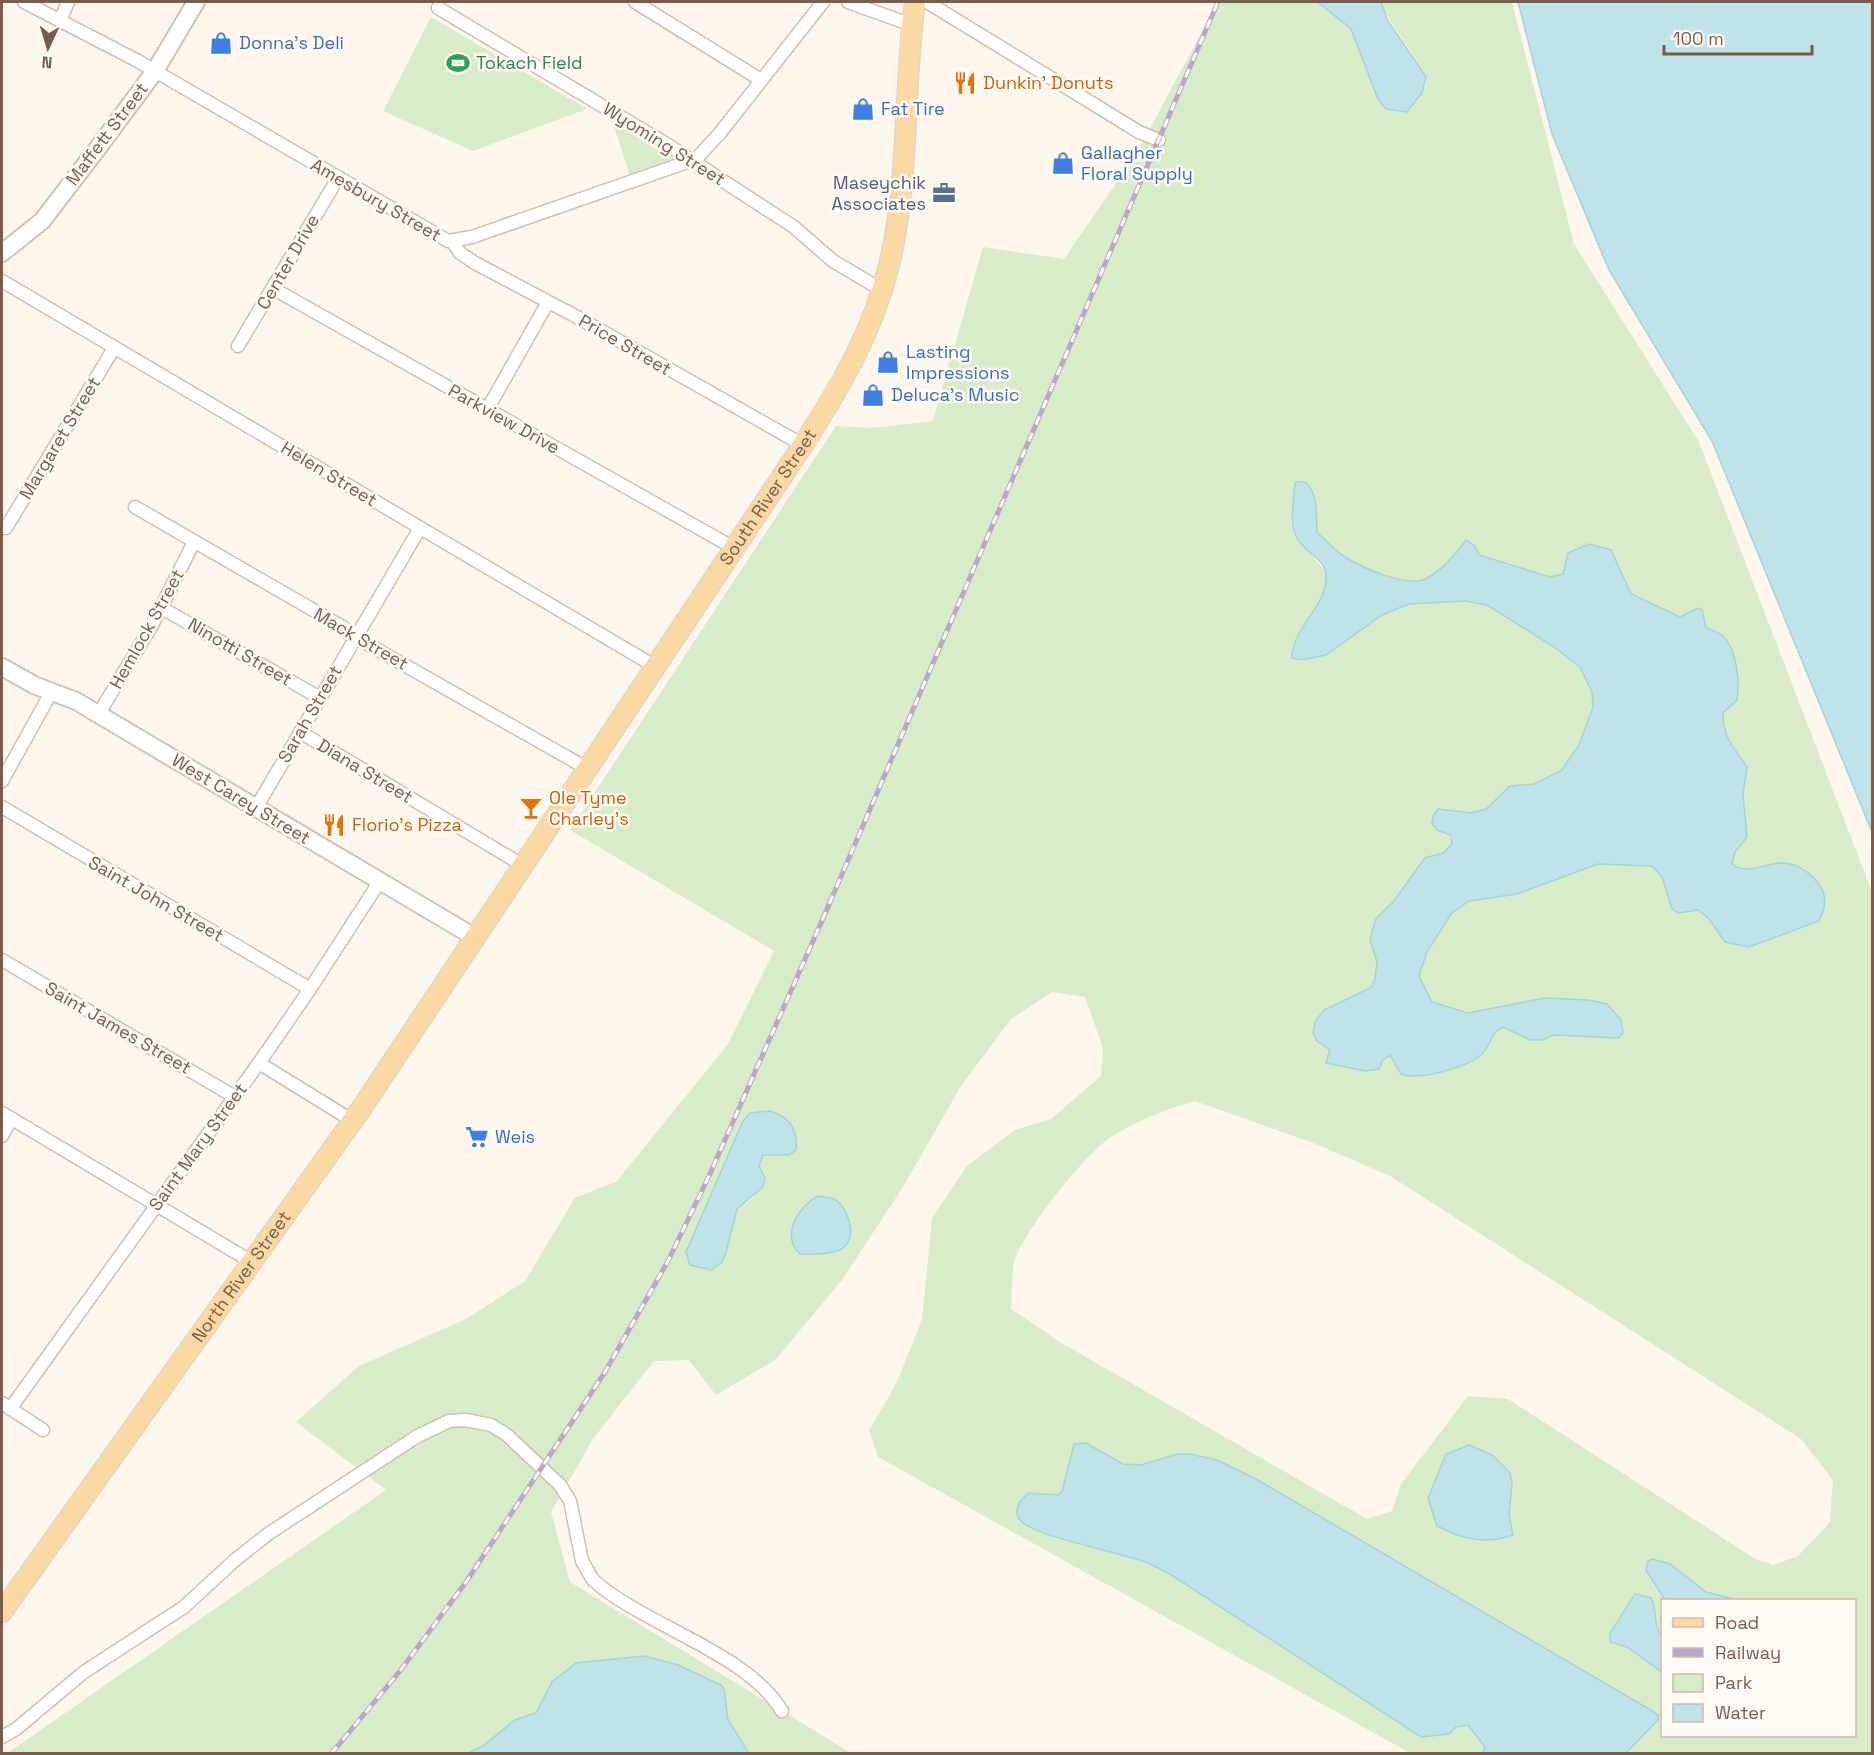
<svg xmlns="http://www.w3.org/2000/svg" width="1874" height="1755" font-family="'Space Grotesk',sans-serif">
  <style>
    .green { fill: #d8ecc9; fill-rule: evenodd }
    .water { fill: #bfe3e8; stroke: #a5d3da; stroke-width: 1.5 }
    .lines { fill: none; stroke-linecap: round; stroke-linejoin: round }
    .street-casing { stroke: #d1beb0; stroke-width: 15 }
    .secondary-casing { stroke: #d6c0b0; stroke-width: 20 }
    .primary-casing { stroke: #dad1cd; stroke-width: 22 }
    .street { stroke: #fff; stroke-width: 12 }
    .secondary { stroke: #fff; stroke-width: 16 }
    .primary { stroke: #fbd9a5; stroke-width: 20 }
    .rail-casing { stroke: #b9a8c9; stroke-width: 5 }
    .rail { stroke: #fffaf3; stroke-width: 3; stroke-dasharray: 9; stroke-linecap: butt }
    .labels { text-anchor: middle; stroke-width: 5; stroke-linejoin: round; paint-order: stroke }
    .shop-label { font-size: 18px; fill: #366cbe; stroke: #fffaf3; text-anchor: start }
    .leisure-label { font-size: 18px; fill: #27864d; stroke: #fffaf3; text-anchor: start }
    .food-label { font-size: 18px; fill: #c56008; stroke: #fffaf3; text-anchor: start }
    .street-label { font-size: 18px; fill: #7a5c4d; stroke: #fffaf3 }
    .service-label { font-size: 18px; fill: #4e5e75; stroke: #fffaf3; text-anchor: end }
  </style>
  <rect width="100%" height="100%" fill="#fdf6ec"/>
  <g class="green">
    <path d="M1218,2h100l33,27 27,70c9,11 15,13 29,13l11,-12 8,-16c-8,-31 -34,-53 -45,-82h131l62,242 125,198 173,450v861h-246l32,-33v-5l-402,-236 -79,-25 -36,11 -18,-1 -26,-16 -23,-4 -12,48 -3,3 -31,-2 13,37 107,33 25,13 248,161 47,-12 17,23 -2,5h-73l-532,-296 -9,-26 28,-49 25,-63 10,-101 35,-52 48,-36 36,-11 50,-43 2,-28 -18,-51 -33,-5 -41,27 -50,67 -58,101 -61,93 -67,80 -59,35 -27,-35 -35,1 -61,78 -42,73 19,70 281,171h-102l-21,-33 -4,-31 -172,-7 -16,31 -21,7 -32,26 -15,7 -462,1 380,-264 -90,-68 63,-56 107,-47 59,-38 50,-83 42,-17 111,-137 46,-93 -204,-121 266,-404 35,2 62,-7 50,-174 81,12 71,-103zM1294,488l22,19 1,25c9,9 18,19 28,25 16,10 62,31 80,22 17,-7 30,-24 41,-38l9,5 4,9 71,22 13,-3v-7l48,-17 20,44 49,23 12,-6 41,44 5,38c-4,6 -12,13 -15,19 -7,19 15,41 24,55l-4,27 4,43 -12,15 -3,12c13,10 36,1 50,-1l37,57 -70,27 -24,-5 -16,-23 -12,-9 -19,3 -6,-4 -10,-32 -10,-11 -54,-2 -81,30 -48,7 -18,13 -24,38 -8,24 13,26 36,11h13l136,25 -63,-3 -12,5h-12l-27,-13 -8,3 -11,22 -87,14 -7,-11 -7,5 -4,9 -14,2 -39,-8 4,-13 -8,-5c11,-25 13,-47 42,-52l11,-14 2,-17 -7,-24 6,-19 16,-17 33,-44 18,-5 9,-9 -1,-9 -13,-5 -5,-14 5,-7 33,4 15,-4 24,-23 24,-2 27,-13 18,-26 14,-38 -1,-15 -12,-24 -26,-21 -67,-42 -22,-4 -56,3 -27,11 -56,40 -34,-9 34,-55v-19l-31,-36 -4,-14zM1195,1101l121,43 74,32 411,263 32,41 -3,42 -32,34 -25,9 -19,-7 -246,-159 -40,-3 -67,88 -9,27 -25,8 -307,-177 -49,-33c1,-15 0,-31 3,-46 7,-29 71,-109 97,-126 26,-16 54,-28 84,-36zM751,1113l37,42h-25l-4,11 6,12 -12,20 -16,11 -11,43zM1512,1483l-3,32 4,15 -4,6 -24,5zM1653,1584l45,4 15,7 21,3 4,2h116v136h-192v-64l-35,-25 27,-43 3,25 5,7v-36h3z"/>
    <path d="M431,17l156,92 -114,42 -90,-40z"/>
    <path d="M613,123l63,37 -46,16z"/>
  </g>
  <g class="water">
    <path d="M1318,2h63l7,19 38,56 -4,16 -15,19 -21,-3 -8,-10 -27,-70z"/>
    <path d="M1518,2h354v830l-160,-391 -103,-171 -57,-136z"/>
    <path d="M1296,482h9c14,11 11,34 12,50 9,9 18,19 28,25 16,10 62,31 80,22 17,-8 30,-24 41,-39l9,6 4,9 71,22 13,-3 5,-21 21,-9 22,6 20,44 49,23 18,-9 4,2 4,17c5,4 13,5 17,9 14,14 17,46 14,64l-14,13c0,26 11,34 24,54l-4,27 4,43 -12,15 -3,12c15,12 35,-2 51,-1 20,0 46,23 41,44 0,5 -4,10 -5,14l-70,26 -24,-5 -16,-23 -11,-9 -20,3 -6,-4 -10,-32 -10,-11 -54,-2 -81,30 -48,7 -18,13 -24,38 -8,24 13,26 36,11 77,-15 44,2 18,4 14,16 2,13 -5,5 -64,-3 -12,5h-12l-27,-13c-12,5 -12,17 -20,26 -14,14 -63,28 -82,21l-11,-19 -7,5 -4,9 -14,2 -39,-8 4,-13 -13,-9 -4,-8 2,-11 9,-12 46,-22 5,-9 2,-17 -7,-23 6,-20 17,-17 32,-44 18,-5 9,-9 -1,-9 -14,-5 -5,-6 1,-8 5,-7 33,4 15,-4 24,-23 24,-2 27,-13 18,-26 14,-38 -1,-15 -12,-25 -26,-20 -67,-42 -22,-4 -56,3 -27,11 -56,40 -25,5 -9,-2c0,-32 36,-51 34,-83 -1,-24 -40,-20 -33,-70 1,-8 0,-15 3,-23z"/>
    <path d="M770,1111c19,6 28,17 26,39l-7,5h-26l-4,11 6,12 -2,9 -26,22 -11,43 -4,10 -11,8 -21,-5 -4,-13 57,-131 7,-8z"/>
    <path d="M818,1196c6,1 14,1 18,4 15,12 23,43 1,51 -11,4 -25,3 -37,3 -20,-19 -1,-48 18,-58z"/>
    <path d="M1086,1443l37,21 18,1 36,-11h13l27,6 39,19 398,233 4,3v5l-32,33h-143l2,-6 -17,-22 -12,2 -7,7 -28,3 -248,-161c-8,-4 -16,-9 -25,-13 -25,-10 -112,-26 -127,-42 -10,-10 0,-21 7,-28l30,2 4,-3 12,-48z"/>
    <path d="M1469,1445l23,10 18,18 2,10 -3,32 4,20c-28,10 -51,4 -76,-9l-9,-28 18,-44z"/>
    <path d="M1652,1559l18,5 36,28 32,8h-73l-19,-30 2,-9z"/>
    <path d="M1635,1594l16,4c7,12 1,27 11,38v36l-35,-25 -17,-5v-9z"/>
    <path d="M644,1656l34,9 43,20 3,4 4,31 21,33h-281l15,-7 32,-26 21,-7 16,-31 24,-19z"/>
  </g>
  <g class="lines">
    <g class="street-casing">
      <g id="street">
        <path d="M24,2l112,58 312,181 24,-4 224,-78 24,-26 103,-131"/>
        <path d="M635,2l126,78"/>
        <path d="M848,2l64,23"/>
        <path d="M927,2l212,130 20,8"/>
        <path d="M438,8l230,137 126,82 39,34 49,29"/>
        <path d="M60,21l8,-19"/>
        <path d="M452,241l8,12 15,10 102,54 226,128"/>
        <path d="M2,281l654,386"/>
        <path d="M274,289l460,259"/>
        <path d="M238,346l100,-168"/>
        <path d="M487,410l61,-108"/>
        <path d="M135,507l211,122 9,8 233,132"/>
        <path d="M6,528l108,-180"/>
        <path d="M160,607l160,91"/>
        <path d="M98,715l53,-88 43,-85"/>
        <path d="M300,732l224,134"/>
        <path d="M2,781l50,-90"/>
        <path d="M2,807l308,182"/>
        <path d="M256,808l164,-280"/>
        <path d="M2,960l233,137"/>
        <path d="M259,1063l94,58"/>
        <path d="M2,1113l250,149"/>
        <path d="M2,1136l9,-17"/>
        <path d="M2,1403l41,27"/>
        <path d="M10,1409l249,-346 51,-74 70,-108"/>
        <path d="M2,1737l14,-8 68,-57 100,-65 51,-47 33,-26 148,-97 33,-16 17,-1 25,5 16,10 53,50 10,16 12,60 11,19c50,45 155,73 189,131"/>
      </g>
    </g>
    <g class="secondary-casing">
      <g id="secondary">
        <path d="M2,253l40,-32 56,-73 57,-77 41,-69"/>
        <path d="M2,667l32,18 42,16 400,237"/>
      </g>
    </g>
    <g class="primary-casing">
      <g id="primary">
        <path id="s1" d="M2,1612l359,-503 442,-664c37,-58 70,-113 86,-180 21,-86 14,-177 26,-263"/>
      </g>
    </g>
    <use href="#street" class="street"/>
    <use href="#secondary" class="secondary"/>
    <use href="#primary" class="primary"/>
    <g class="rail-casing">
      <path id="rail" d="M331,1754l69,-83 66,-89 139,-210 63,-111 41,-85 112,-253 397,-921"/>
    </g>
    <use href="#rail" class="rail"/>
  </g>
  <defs>
    <g id="shop-bare" transform="scale(1.8)"><path d="M-5-2.5h2.3a2.7 3.5 0 0 1 5.4 0H5L5.5 6h-11ZM-1.5-2.5h3a1.5 2.3 0 0 0-3 0Z" fill="#3f7fe0" stroke="#fffaf3" stroke-width="2.5" paint-order="stroke"/></g>
    <g id="stadium-bare" transform="scale(1.8)"><path d="M0-5a6.5 5 0 1 0 0 10a6.5 5 0 1 0 0-10ZM-3.5-1.8h7v3.6h-7Z" fill="#2e9e5b" stroke="#fffaf3" stroke-width="2.5" paint-order="stroke"/></g>
    <g id="restaurant-bare" transform="scale(1.8)"><path d="M-5-6h1v4h1v-4h1v4h1v-4h1v5L-1.5 .5V6h-2V.5L-5-1ZM5-6V6H3V1.5H1.5Q1.5-4 5-6Z" fill="#e8710a" stroke="#fffaf3" stroke-width="2.5" paint-order="stroke"/></g>
    <g id="office-bare" transform="scale(1.8)"><path d="M-6-3h4V-5.5h4V-3h4V5H-6ZM-1-4.5V-3h2v-1.5ZM-6 0V1H6V0Z" fill="#5c6f8a" stroke="#fffaf3" stroke-width="2.5" paint-order="stroke"/></g>
    <g id="bar-bare" transform="scale(1.8)"><path d="M-6-5H6L.8 .8V4.5H3.5V6h-7V4.5H-.8V.8Z" fill="#e8710a" stroke="#fffaf3" stroke-width="2.5" paint-order="stroke"/></g>
    <g id="supermarket-bare" transform="scale(1.8)"><path d="M-6-5.5h2.5l.6 2H6L4.5 2H-2.5L-4.4-4H-6ZM-1.5 3.2a1.3 1.3 0 1 0 .1 0ZM3 3.2a1.3 1.3 0 1 0 .1 0Z" fill="#3f7fe0" stroke="#fffaf3" stroke-width="2.5" paint-order="stroke"/></g>
  </defs>
  <g fill-rule="evenodd">
    <use href="#shop-bare" x="221" y="43"/>
    <use href="#stadium-bare" x="458" y="63"/>
    <use href="#restaurant-bare" x="965" y="83"/>
    <use href="#shop-bare" x="863" y="109"/>
    <use href="#shop-bare" x="1063" y="163"/>
    <use href="#office-bare" x="944" y="193"/>
    <use href="#shop-bare" x="888" y="362"/>
    <use href="#shop-bare" x="873" y="395"/>
    <use href="#bar-bare" x="531" y="808"/>
    <use href="#restaurant-bare" x="334" y="825"/>
    <use href="#supermarket-bare" x="477" y="1137"/>
  </g>
  <g class="labels">
    <g class="shop-label">
      <text x="239" y="49">Donna's Deli</text>
      <text x="881" y="115">Fat Tire</text>
      <text x="1081" y="159">Gallagher<tspan x="1081" dy="21">Floral Supply</tspan></text>
      <text x="906" y="358">Lasting<tspan x="906" dy="21">Impressions</tspan></text>
      <text x="891" y="401">Deluca's Music</text>
      <text x="495" y="1143">Weis</text>
    </g>
    <g class="leisure-label">
      <text x="476" y="69">Tokach Field</text>
    </g>
    <g class="food-label">
      <text x="983" y="89">Dunkin' Donuts</text>
      <text x="549" y="804">Ole Tyme<tspan x="549" dy="21">Charley's</tspan></text>
      <text x="352" y="831">Florio's Pizza</text>
    </g>
    <g class="street-label">
      <text transform="translate(107 134) rotate(-53)" y="6">Maffett Street</text>
      <text transform="translate(664 144) rotate(32)" y="6">Wyoming Street</text>
      <text transform="translate(376 200) rotate(30)" y="6">Amesbury Street</text>
      <text transform="translate(288 262) rotate(-60)" y="6">Center Drive</text>
      <text transform="translate(625 345) rotate(30)" y="6">Price Street</text>
      <text transform="translate(504 419) rotate(29)" y="6">Parkview Drive</text>
      <text transform="translate(60 438) rotate(-59)" y="6">Margaret Street</text>
      <text transform="translate(329 474) rotate(31)" y="6">Helen Street</text>
      <text dy="6" stroke="none"><textPath href="#s1" startOffset="1353">South River Street</textPath></text>
      <text transform="translate(147 629) rotate(-61)" y="6">Hemlock Street</text>
      <text transform="translate(361 639) rotate(30)" y="6">Mack Street</text>
      <text transform="translate(240 652) rotate(30)" y="6">Ninotti Street</text>
      <text transform="translate(310 714) rotate(-60)" y="6">Sarah Street</text>
      <text transform="translate(365 771) rotate(31)" y="6">Diana Street</text>
      <text transform="translate(241 799) rotate(31)" y="6">West Carey Street</text>
      <text transform="translate(156 899) rotate(30)" y="6">Saint John Street</text>
      <text transform="translate(118 1028) rotate(30)" y="6">Saint James Street</text>
      <text transform="translate(198 1147) rotate(-54)" y="6">Saint Mary Street</text>
      <text dy="6" stroke="none"><textPath href="#s1" startOffset="412">North River Street</textPath></text>
    </g>
    <g class="service-label">
      <text x="926" y="189">Maseychik<tspan x="926" dy="21">Associates</tspan></text>
    </g>
  </g>
  <rect width="1874" height="1755" fill="none" stroke="#7a5c4d" stroke-width="6"/>
  <rect x="1661" y="1599" width="195" height="138" fill="#fffaf3" stroke="#cabbb1" stroke-width="1.5"/>
  <rect x="1673" y="1618" width="30" height="9" fill="#fbd9a5" stroke="#cabbb1" stroke-width="1.5"/>
  <text x="1715" y="1629" font-size="18" fill="#7a5c4d">Road</text>
  <rect x="1673" y="1648" width="30" height="9" fill="#b9a8c9" stroke="#cabbb1" stroke-width="1.5"/>
  <text x="1715" y="1659" font-size="18" fill="#7a5c4d">Railway</text>
  <rect x="1673" y="1674" width="30" height="18" fill="#d8ecc9" stroke="#cabbb1" stroke-width="1.5"/>
  <text x="1715" y="1689" font-size="18" fill="#7a5c4d">Park</text>
  <rect x="1673" y="1704" width="30" height="18" fill="#bfe3e8" stroke="#cabbb1" stroke-width="1.5"/>
  <text x="1715" y="1719" font-size="18" fill="#7a5c4d">Water</text>
  <g transform="translate(48 48) rotate(184)" stroke="#fffaf3" stroke-width="4.5" paint-order="stroke">
  <path d="M0-4.5L10 22L0 15L-10 22Z" fill="#7a5c4d"/>
  <text y="-9" font-size="16" font-weight="bold" text-anchor="middle" fill="#7a5c4d">N</text>
  </g>
  <path d="M1664 45v9h148v-9" fill="none" stroke="#7a5c4d" stroke-width="3"/>
  <text x="1673" y="45" font-size="18" fill="#7a5c4d" stroke="#fffaf3" stroke-width="4.5" paint-order="stroke">100 m</text>
</svg>
